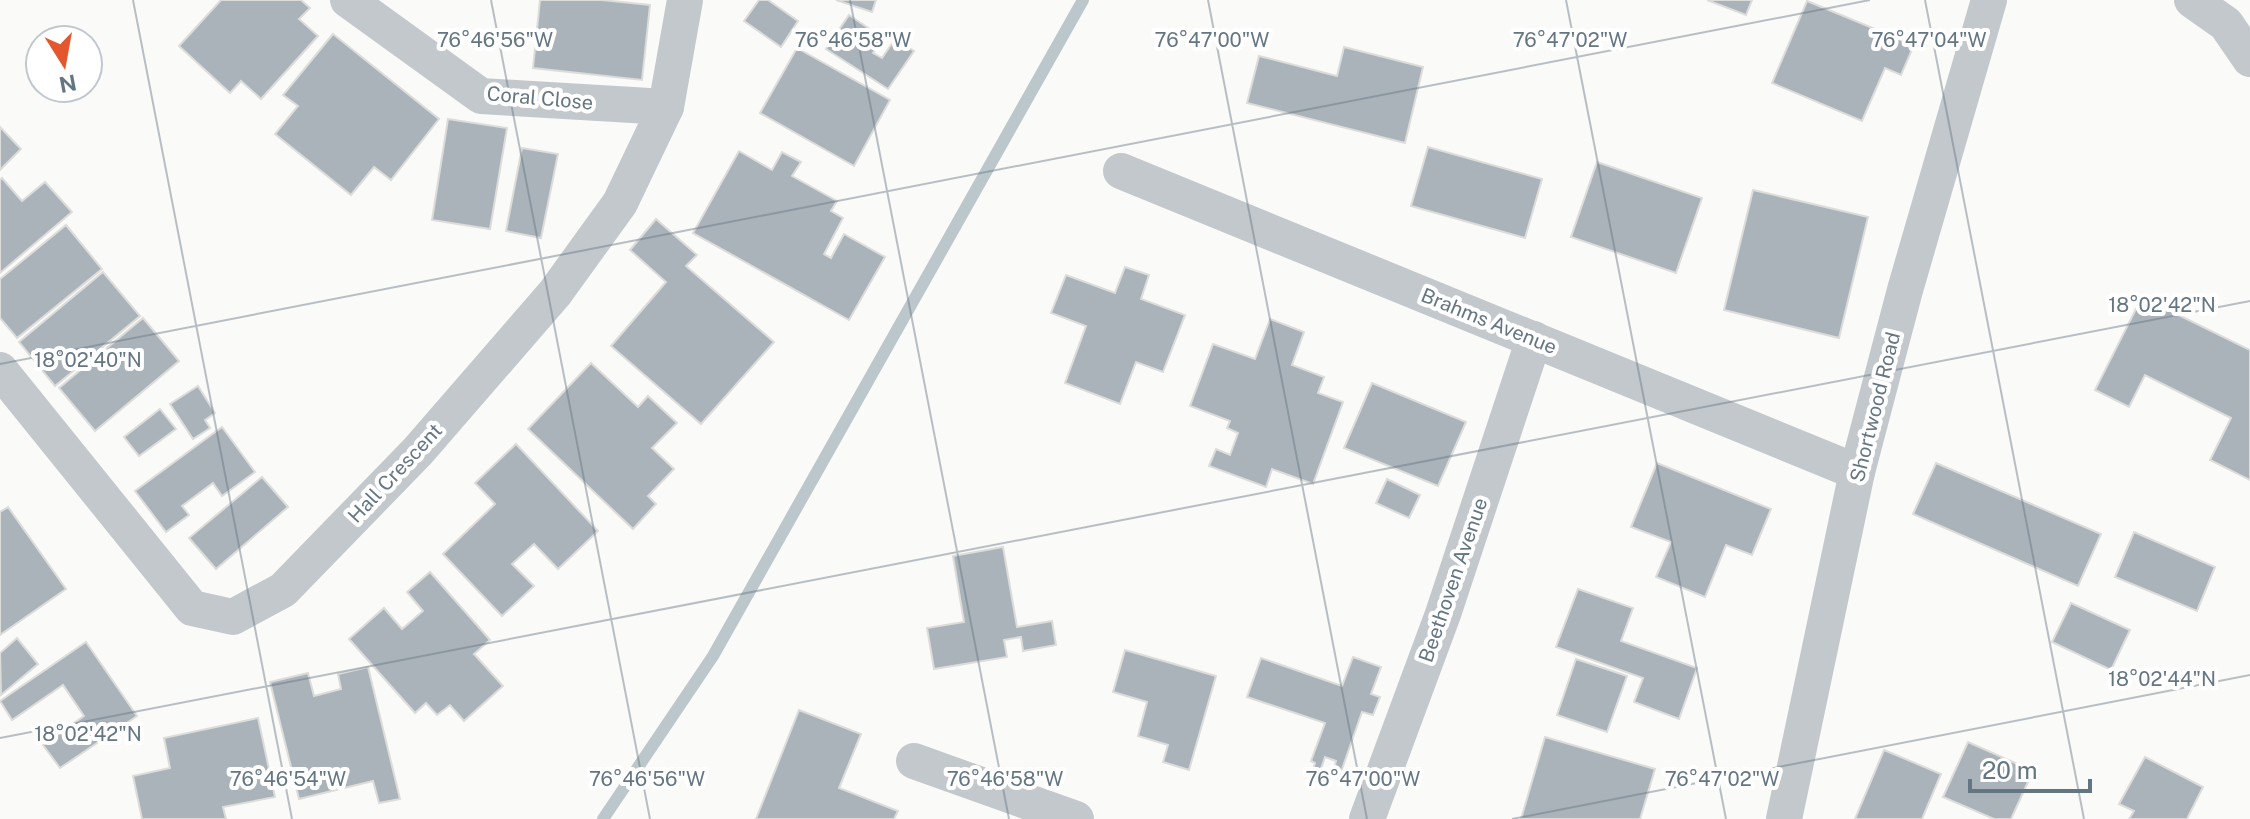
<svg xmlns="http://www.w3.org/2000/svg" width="2250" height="819" font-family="'Public Sans',sans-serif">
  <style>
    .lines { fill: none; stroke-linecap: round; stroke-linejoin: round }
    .stream { stroke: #bbc7cb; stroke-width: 12 }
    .building { fill: #aab3b9; stroke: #dcdcda; stroke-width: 2 }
    .street { stroke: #c3c8cc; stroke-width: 36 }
    .ticks { fill: none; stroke: #657683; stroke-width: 2; stroke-opacity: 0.45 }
    .labels { text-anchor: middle; stroke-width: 8; stroke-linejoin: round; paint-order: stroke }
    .street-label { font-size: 20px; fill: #657683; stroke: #fff }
    .ticks-label { font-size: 20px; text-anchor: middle; fill: #657683; stroke: #fff; stroke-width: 8; stroke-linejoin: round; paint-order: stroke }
  </style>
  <rect width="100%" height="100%" fill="#fafaf8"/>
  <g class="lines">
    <path class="stream" d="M603,819l110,-163 370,-656"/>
  </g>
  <g class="building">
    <path d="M221,0h80l9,8 -11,11 19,17 -57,63 -20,-18 -11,12 -51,-47z"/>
    <path d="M540,0h62l48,5 -8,75 -109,-12z"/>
    <path d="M759,0h9l30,21 -17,26 -37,-26z"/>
    <path d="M836,0h40l-4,12z"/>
    <path d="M1707,0h45l-6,15z"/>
    <path d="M1807,1l107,44 -13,30 -16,-7 -23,53 -90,-38z"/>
    <path d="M849,15l34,23 -10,15 9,5 13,-19 19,12 -26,38 -62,-40z"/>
    <path d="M333,34l106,85 -48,61 -17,-13 -23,28 -76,-61 23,-28 -15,-11z"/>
    <path d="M1344,47l79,20 -18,76 -158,-40 12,-47 78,20z"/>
    <path d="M797,48l93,52 -36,66 -94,-53z"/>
    <path d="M448,119l59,9 -17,101 -58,-9z"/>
    <path d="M0,127l21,22 -21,21z"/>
    <path d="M1428,147l114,32 -17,59 -114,-32z"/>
    <path d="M522,148l36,6 -17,84 -35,-7z"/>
    <path d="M739,151l33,19 10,-18 19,10 -9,14 45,25 -6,10 12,7 -19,36 7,4 13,-24 41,23 -36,63 -156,-87z"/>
    <path d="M1597,162l105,36 -26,75 -105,-36z"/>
    <path d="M2,178l20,23 23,-19 27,30 -72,61v-93z"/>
    <path d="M1753,190l115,27 -29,121 -115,-28z"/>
    <path d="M656,219l41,36 -11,11 88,76 -73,82 -90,-78 55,-64 -36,-32z"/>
    <path d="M66,225l36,44 -85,69 -17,-20v-39z"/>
    <path d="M1125,267l24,8 -8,24 44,16 -22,57 -27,-10 -16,42 -55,-21 21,-57 -35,-13 15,-38 49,18z"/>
    <path d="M103,272l37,44 -85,70 -36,-44z"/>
    <path d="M2142,297l108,53v130l-40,-20 21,-42 -86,-43 -16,32 -34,-17z"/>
    <path d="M143,318l36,43 -84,70 -36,-43z"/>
    <path d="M1270,319l34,13 -12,33 32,12 -6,16 25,9 -30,82 -41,-15 -6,18 -57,-21 7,-17 14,6 8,-22 -11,-5 3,-7 -40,-15 23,-62 42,15z"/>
    <path d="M591,363l47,44 10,-11 29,27 -25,25 22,21 -26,27 8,8 -23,25 -105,-100z"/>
    <path d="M1372,383l94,39 -28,64 -94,-38z"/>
    <path d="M198,386l17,27 -10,7 5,8 -17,11 -23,-35z"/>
    <path d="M160,409l16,20 -37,27 -15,-19z"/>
    <path d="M222,427l33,45 -33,24 -9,-13 -31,23 7,9 -23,17 -31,-41z"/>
    <path d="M516,444l82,87 -40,38 -24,-25 -22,20 22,22 -32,30 -59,-62 52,-50 -20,-21z"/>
    <path d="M1657,463l114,46 -19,46 -26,-10 -21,52 -49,-20 15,-35 -40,-15z"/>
    <path d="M1936,463l165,71 -23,52 -165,-72z"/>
    <path d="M262,477l26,30 -72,62 -27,-31z"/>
    <path d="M1387,479l33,16 -11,23 -33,-15z"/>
    <path d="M8,507l58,82 -66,46v-123z"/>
    <path d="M2134,532l81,35 -18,44 -82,-34z"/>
    <path d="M1003,547l14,80 35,-6 4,24 -33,6 -2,-14 -17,3 3,17 -73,12 -7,-41 37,-6 -11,-66z"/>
    <path d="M430,572l60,68 -16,14 29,32 -39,35 -14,-16 -13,10 -11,-12 -11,10 -66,-74 35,-31 18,21 21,-18 -16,-19z"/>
    <path d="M1578,589l55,19 -12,33 76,27 -18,51 -45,-17 9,-24 -87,-31z"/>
    <path d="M2071,603l59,27 -19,40 -59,-28z"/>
    <path d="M17,638l21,26 -37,31 -1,-42z"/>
    <path d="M86,642l51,74 -77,52 -17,-23 41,-29 -21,-31 -51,35 -12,-19z"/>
    <path d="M1125,650l91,26 -27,94 -26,-8 5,-17 -30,-9 9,-34 -34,-10z"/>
    <path d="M1353,657l28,10 -10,27 9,3 -7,18 -11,-3 -21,60 -7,-3 2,-8 -11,-4 -5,15 -7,-2 2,-7 -4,-2 14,-38 -78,-26 14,-39 81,28z"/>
    <path d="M1576,659l51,17 -20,56 -50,-17z"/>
    <path d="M368,667l32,132 -21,4 -6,-22 -74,18 -29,-117 38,-9 6,23 27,-7 -3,-15z"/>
    <path d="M799,710l62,24 -22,54 59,23 -4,8h-138z"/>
    <path d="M258,718l17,79 -52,10 3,12h-84l-9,-43 37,-8 -6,-30z"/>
    <path d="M1545,737l110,32 -15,50h-119z"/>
    <path d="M1968,742l65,29 -22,48h-17l-51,-22z"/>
    <path d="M1884,750l57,24 -19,45h-67z"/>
    <path d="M2145,757l58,30 -16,32h-58l5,-8 -15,-7z"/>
  </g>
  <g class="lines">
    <g class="street">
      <path d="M348,0l133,96 185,11"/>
      <path d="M2192,0l34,24 24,35"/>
      <path d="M1121,171l736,301"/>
      <path d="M0,370l192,238 41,9 50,-27 135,-139 137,-158 65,-90 46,-96 19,-107"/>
      <path d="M914,761l162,58"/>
      <path d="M1367,819l76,-205 91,-275"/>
      <path d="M1784,819l73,-347 48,-182 84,-290"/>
    </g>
  </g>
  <path class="ticks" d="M133,0l159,819M491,0l159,819M850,0l159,819M1208,0l159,819M1566,0l160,819M1925,0l159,819M0,364l1870,-364M0,738l2250,-437M1512,819l738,-144"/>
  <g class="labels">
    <g class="street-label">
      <text transform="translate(540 98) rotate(5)" y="7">Coral Close</text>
      <text transform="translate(1489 321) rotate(22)" y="7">Brahms Avenue</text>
      <text transform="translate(1875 407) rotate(-76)" y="7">Shortwood Road</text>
      <text transform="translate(395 473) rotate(-47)" y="7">Hall Crescent</text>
      <text transform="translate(1453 580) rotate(-71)" y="7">Beethoven Avenue</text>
    </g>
  </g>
  <g class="ticks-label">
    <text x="495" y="47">76°46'56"W</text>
    <text x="853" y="47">76°46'58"W</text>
    <text x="1212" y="47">76°47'00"W</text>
    <text x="1570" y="47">76°47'02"W</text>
    <text x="1929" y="47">76°47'04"W</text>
    <text x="2162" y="312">18°02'42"N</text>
    <text x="88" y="367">18°02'40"N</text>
    <text x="2162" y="686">18°02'44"N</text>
    <text x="88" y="741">18°02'42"N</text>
    <text x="288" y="786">76°46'54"W</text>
    <text x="647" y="786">76°46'56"W</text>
    <text x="1005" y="786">76°46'58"W</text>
    <text x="1363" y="786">76°47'00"W</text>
    <text x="1722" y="786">76°47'02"W</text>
  </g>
  <g transform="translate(64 64) rotate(169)"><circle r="38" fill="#ffffff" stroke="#c1c8cd" stroke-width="2"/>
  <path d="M0-6L14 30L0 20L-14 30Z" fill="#e4572e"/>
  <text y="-12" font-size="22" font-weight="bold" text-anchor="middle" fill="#657683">N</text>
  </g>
  <path d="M1970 779v12h120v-12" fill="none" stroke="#657683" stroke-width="4"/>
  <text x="1982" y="779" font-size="24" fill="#657683" stroke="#ffffff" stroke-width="6" paint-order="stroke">20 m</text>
</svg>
